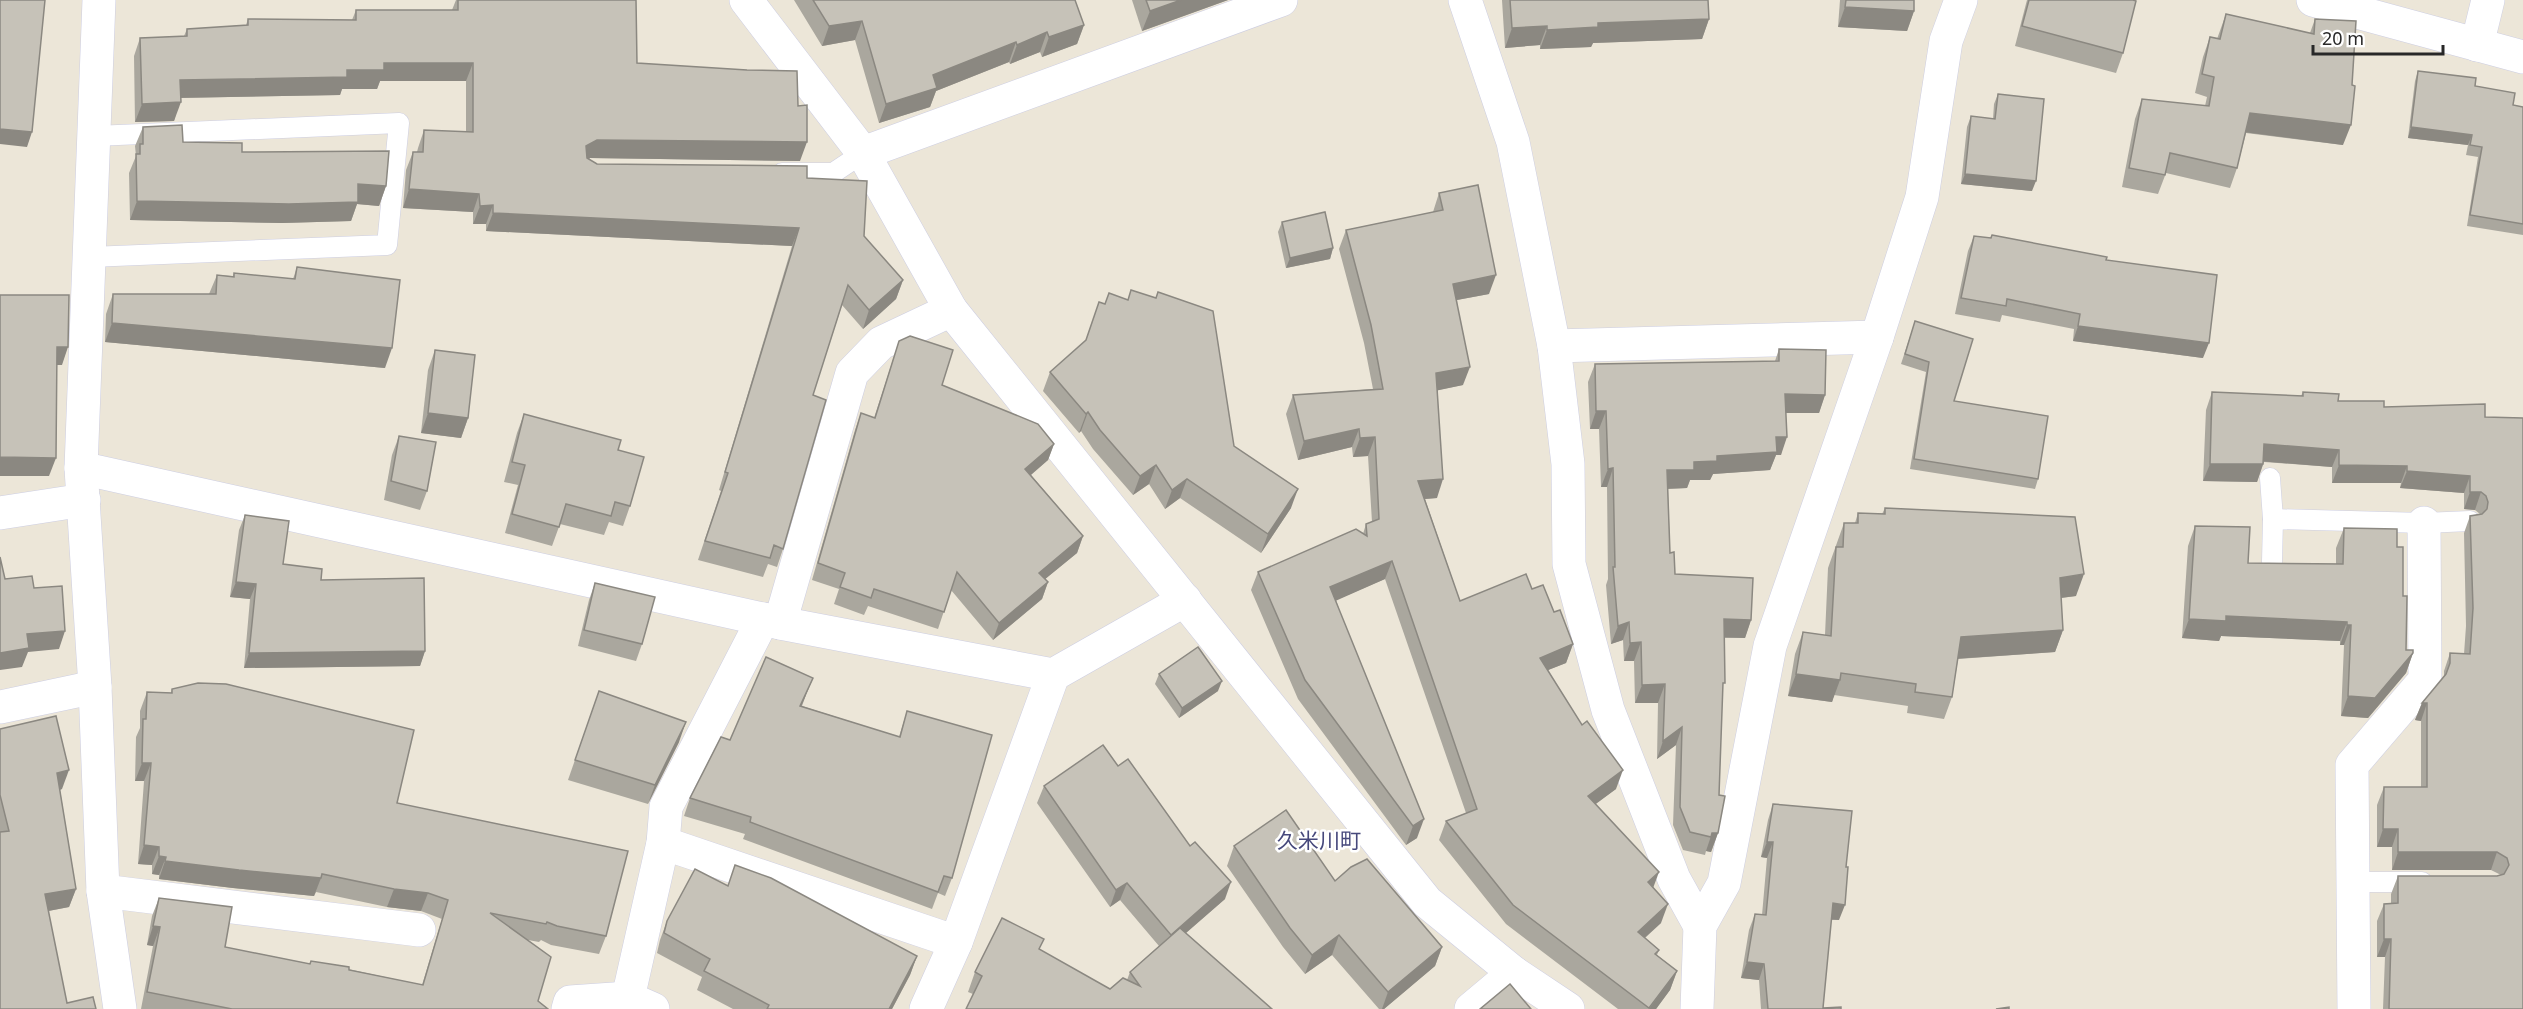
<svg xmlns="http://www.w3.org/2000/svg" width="2523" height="1009" font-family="'Noto Sans','Noto Sans JP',sans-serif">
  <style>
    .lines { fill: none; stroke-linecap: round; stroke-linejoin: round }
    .lane-casing { stroke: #cdcee2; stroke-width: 21 }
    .street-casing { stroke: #cdcee2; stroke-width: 34 }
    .lane { stroke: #fff; stroke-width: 20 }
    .street { stroke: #fff; stroke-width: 33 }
    .wall { fill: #aaa79e }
    .shaded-wall { fill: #8b8881 }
    .building { fill: #c6c2b8; stroke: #8b8881; stroke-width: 1.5 }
    .labels { text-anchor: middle; stroke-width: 5; stroke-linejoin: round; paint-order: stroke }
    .quarter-label { font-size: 21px; fill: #46487b; stroke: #fff }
  </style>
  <rect width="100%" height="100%" fill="#ece6d8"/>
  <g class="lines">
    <g class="lane-casing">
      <g id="lane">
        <path d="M782,173h51l30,-20"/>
        <path d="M90,257l297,-12 12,-122 -304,13"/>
        <path d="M2270,478l3,41"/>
        <path d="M2272,562l1,-43 151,4 46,-2"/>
        <path d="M2353,882h69"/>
      </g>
    </g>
    <g class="street-casing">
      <g id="street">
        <path d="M99,0l-18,468 14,219 8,204 17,118"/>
        <path d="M746,0l117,153 88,157 476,592 87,71 54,36"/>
        <path d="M1465,0l48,142 41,204 14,118 1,100 39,146 66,169 26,47"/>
        <path d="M2313,0l210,57"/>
        <path d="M2477,45l11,-45"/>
        <path d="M863,153l418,-153"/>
        <path d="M1554,346l323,-9"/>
        <path d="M81,468l699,155 273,52 132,-75"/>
        <path d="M0,513l84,-13"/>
        <path d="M780,623l72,-250 29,-30 70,-33"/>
        <path d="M0,707l95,-20"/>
        <path d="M663,843l293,99"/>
        <path d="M103,891l316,39"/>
        <path d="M628,998l35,-155 3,-36 97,-188"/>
        <path d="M568,1009l2,-7 58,-4 25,11"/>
        <path d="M926,1009l30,-67 97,-267"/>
        <path d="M1471,1009l43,-36"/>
        <path d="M1697,1009l3,-83 24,-43 46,-237 107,-309 45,-140 24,-156 15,-41"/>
        <path d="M2354,1009l-2,-244 73,-85 -1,-157"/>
      </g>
    </g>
    <use href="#lane" class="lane"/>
    <use href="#street" class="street"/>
  </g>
  <g class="wall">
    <path d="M456,0h180l1,63 163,98 -210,-3 -1,1 8,5 210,14 57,58 39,44 -7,19 -33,30 -21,-24 -29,90 -30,154 -6,18 -9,-3 -5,13 -65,-17 23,-69 -2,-1 73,-244 -306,-15v-7h-13v-12l-70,-4 3,-38 7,-18h4l1,-4 6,-18 42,2v-51h-86l-3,8h-35l-2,6 -160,3 -6,23 -39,1 -1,-66 6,-18 44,-2 3,-7 59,-4 2,-6 104,1 4,-10h96z"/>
    <path d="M794,0h281l9,25 -7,19 -35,13 -2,-5 -30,12 -1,-2 -73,29 -6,16 -51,16 -24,-83 -33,6z"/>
    <path d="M1132,0h96l-86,31z"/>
    <path d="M1502,0h206l1,19 -7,20 -109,4 -2,4 -51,2v-4l-35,3z"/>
    <path d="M1840,0h74v11l-7,20 -69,-4z"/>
    <path d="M2027,0h106l-10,53 -7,20 -101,-27z"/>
    <path d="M2226,14l84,19 5,-14 28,126 -97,-12 -9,35 -7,20 -64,-15 -8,21 -36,-7 13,-68 7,-20 63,7 2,-9 -12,-4 8,-36 7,-20 7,2z"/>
    <path d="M2418,71l57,15 38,19 10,2v128l-56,-9 11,-69 -12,-2 2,-10 -60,-7 7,-57z"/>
    <path d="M1998,94l34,97 -71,-7 6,-57 4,-11 22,3 1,-15z"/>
    <path d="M143,127l40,15 59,10 144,34 -7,20 -22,-2 -6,17 -69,2 -152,-3 -1,-47 7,-17 -1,-10z"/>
    <path d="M1439,193l50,101 -32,6 6,85 -25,5 -1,108 -12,1 35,102 72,-12 22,23 19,32 -7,19 -18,7 68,119 -21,15 58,84 8,35 -16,15 14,12 -2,5 20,16 -7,19 -14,19h-38l-112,-85 -67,-84 7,-19 20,-8 -81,-234 -49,21 81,238 -11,7 -108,-146 -47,-109 7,-18 105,-38 3,-10 6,-2 -4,-66 -15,1 -1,-10 -54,13 -12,-46 7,-19 80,-6 -9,-46 -25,-94 7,-19 87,-18z"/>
    <path d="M1282,222l51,26 -3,11 -44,9 -8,-36z"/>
    <path d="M1992,235l114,25 97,98 -130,-17 1,-12 -72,-14 -2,7 -45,-8 13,-63 6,-15 16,2z"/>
    <path d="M297,267l88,101 -280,-26 1,-28 7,-20h96l8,-19 16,1 1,-3 59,6z"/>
    <path d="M1099,302l192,206 -30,45 -81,-55 -15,11 -16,-25 -16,11 -40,-46 -12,-18 -2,2 -36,-42 7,-19 36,-31z"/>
    <path d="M1915,321l39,80 84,78 -3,10 -125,-20 16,-97 -25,-8z"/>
    <path d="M899,341l43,44 112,59 -6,16 -17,15 52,61 -6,17 -32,26 3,3 -6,17 -49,41 -42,-50 -13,39 -70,-23 -4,9 -30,-11 5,-15 -27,-9 43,-150 6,-17 13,5z"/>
    <path d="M1779,349l46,46 -6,18h-33l-5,42h-5l-6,15 -57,4 -3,6h-20l-3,8 -19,1 2,64 5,21 76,46 -6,18h-21l-6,195 -7,19 -5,-1 -1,4 -22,-5 -10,-25 3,-80 -19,14 1,-56h-23l-1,-42h-10l-1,-21 -12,4 -5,-59 2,-6 -1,-92h-6l-2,-58h-9l-2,-47 7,-18 180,-3z"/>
    <path d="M435,350l33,68 -7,20 -40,-5 7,-63z"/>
    <path d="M2212,392l89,4 2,-4 35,9 46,6 101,10 38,592h-140l2,-52h-8v-36l7,-17 7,-1v-9l7,-18h99l4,-1 -10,-5h-99v-23h-15v-42l7,-18h37v-66l-6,-1 7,-17 22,-26v-6l6,-18 14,1 2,-28 -2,-93 6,-17 10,-2 -5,-4 -11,-1v-16l-64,-5 1,-5h-69v-16l-68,-5 -7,20 -54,-1 3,-71z"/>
    <path d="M524,414l94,36 12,56 -7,20 -14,-4 -5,13 -44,-11 -8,22 -47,-13 13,-48 -14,-3 13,-49z"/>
    <path d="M399,436l28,55 -7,19 -36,-10 8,-45z"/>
    <path d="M1885,508l191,88 -15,2 2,32 -8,22 -97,7 -6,38 -8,22 -37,-6 1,-7 -74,-11 -2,7 -44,-6 7,-42 8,-22 22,3 3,-67 16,-45h11l3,-10 24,1z"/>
    <path d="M245,515l38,49 142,87 -5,15 -176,2 6,-69 -20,-2 9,-67z"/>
    <path d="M2195,526l53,37 88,1v-16l8,-20 53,19 6,49 3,54 7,3 -7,20 -38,45 -27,-2 3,-71h-4v-4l-119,-5 -2,5 -37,-3 6,-92z"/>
    <path d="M595,583l47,61 -6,17 -58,-15 11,-46z"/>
    <path d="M1159,674l59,17 -39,27 -24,-34z"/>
    <path d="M172,689l225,114 209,133 -7,18 -48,-9 -10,-5 -2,2 -11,-2 10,61 10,8h-407l12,-63 -6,-1 5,-29 7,-18 66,49 85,17 1,-3 111,24 20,-66 -21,-8 -34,-4 -71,-15 -2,4 -81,-8 -74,-9v-4l-7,-1v-9l-14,-1 6,-83h-9l1,-44 4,-9v-17l7,-19 24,1z"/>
    <path d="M599,691l80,51 -31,62 -80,-24z"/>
    <path d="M806,695l-4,11 97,31 8,-26 45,167 -7,18 -7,-3 -6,16 -189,-70 2,-5 -61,-18 6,-18 40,-58z"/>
    <path d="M0,729l62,60 -2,1 16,99 -7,18 -21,4 19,92 -67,6z"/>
    <path d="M1118,766l107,133 -39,34 86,76 -299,-15 -5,-2 7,-20 65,-22 70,39 17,-9 3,-8 29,-26 -39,-46 -10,7 -73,-104 7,-17z"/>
    <path d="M1773,804l66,116h-8l-8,88 18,1h-80l-2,-29 -18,-2 8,-48 6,-16 7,1 5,-57 -6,-1 7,-37z"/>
    <path d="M1234,846l101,35 107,66 -7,19 -51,43h-5l-47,-54 -27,19 -22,-27 -56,-81z"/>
    <path d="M727,886l190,70 -7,19 -18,34h-159l-36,-19 5,-13 -45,-24 3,-13 7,-19z"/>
  </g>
  <g class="shaded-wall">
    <path d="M1181,0h47l-86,31 8,-20z"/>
    <path d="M1845,7l69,4 -7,20 -69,-4z"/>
    <path d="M1709,19l-7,20 -109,4 -2,4 -51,2 7,-19 51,-7z"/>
    <path d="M862,21l-7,19 -33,6 7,-20z"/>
    <path d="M1084,25l-7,19 -35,13 7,-20z"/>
    <path d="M1547,26l-7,19 -35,3 7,-20z"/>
    <path d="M1047,32l-7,20 -30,12 7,-19z"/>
    <path d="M1016,42l-7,20 -73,29 -6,16 -51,16 7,-19 47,-29z"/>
    <path d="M384,63h89l-7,18h-86l-3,8h-35l-2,6 -167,3 7,-18 167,-10z"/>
    <path d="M181,102l-7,19 -39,1 7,-18z"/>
    <path d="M2250,113l101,12 -8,20 -100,-13z"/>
    <path d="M2411,127l61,8 -4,10 -60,-7z"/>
    <path d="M0,129l32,3 -5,15 -27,-3z"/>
    <path d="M597,140l210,2 -7,19 -210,-3 -11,6 7,-18z"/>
    <path d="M1965,174l71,7 -4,10 -71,-7z"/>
    <path d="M358,184l28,2 -7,20 -22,-2 -6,17 -69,2 -152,-3 7,-19z"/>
    <path d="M409,189l70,5 -6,18 -70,-4z"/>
    <path d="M493,205l-7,19h-13l7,-18z"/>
    <path d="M493,213l306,15 -7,18 -306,-15z"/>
    <path d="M1333,248l-3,11 -44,9 4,-10z"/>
    <path d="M1496,275l-7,19 -43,8 7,-18z"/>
    <path d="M903,280l-7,19 -33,30 6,-19z"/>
    <path d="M112,323l280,25 -7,20 -280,-26z"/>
    <path d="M2078,326l131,17 -6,15 -130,-17z"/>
    <path d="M57,347h11l-6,18h-11z"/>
    <path d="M1470,367l-7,18 -33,7 6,-19z"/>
    <path d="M1785,394l40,1 -6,18h-40z"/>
    <path d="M1596,411h10l-7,18h-9z"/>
    <path d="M1088,412l-7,19 -2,2 7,-19z"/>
    <path d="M428,413l40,5 -7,20 -40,-5z"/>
    <path d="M1359,429l-7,18 -54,13 6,-19z"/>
    <path d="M1375,437l-7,19 -15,1 7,-19z"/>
    <path d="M1776,437h11l-6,18h-5l-6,15 -57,4 -3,6h-20l-3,8 -26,1 6,-19z"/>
    <path d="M1054,444l-6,16 -29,25 6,-16z"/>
    <path d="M2264,444l75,6 -7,17 -74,-6z"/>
    <path d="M0,457l56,1 -7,18h-49z"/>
    <path d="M2210,464h53l-6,18 -54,-1z"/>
    <path d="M1156,465l-7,19 -16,11 7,-19z"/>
    <path d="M2339,465l68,1 -6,17h-69z"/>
    <path d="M1613,468l-6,19h-6l7,-18z"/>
    <path d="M2407,471l63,5 -6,17 -64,-5z"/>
    <path d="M1187,479l-7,19 -15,11 7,-19z"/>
    <path d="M1443,479l-6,19 -25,2 6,-19z"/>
    <path d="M1298,489l-7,19 -30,45 7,-19z"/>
    <path d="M2470,492h11l-6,18 -11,-1z"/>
    <path d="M1083,536l-6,17 -44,36 6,-16z"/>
    <path d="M1392,561l-7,18 -61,27 6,-19z"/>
    <path d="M2084,574l-8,22 -24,3 8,-21z"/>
    <path d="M236,582l20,2 -6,15 -20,-2z"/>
    <path d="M1048,582l-6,17 -49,41 6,-17z"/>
    <path d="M2226,616l121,6 -7,19 -119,-5 -2,5 -37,-3 7,-19z"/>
    <path d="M1724,619l27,1 -6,18 -28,-1z"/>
    <path d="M1629,622l-6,18 -12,4 7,-18z"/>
    <path d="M2347,625h4l-7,20h-4z"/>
    <path d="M2063,630l-8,22 -102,7 8,-22z"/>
    <path d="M65,631l-6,18 -31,3 -6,15 -22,3v-17l27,-19z"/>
    <path d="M1641,642l-7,19h-10l6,-18z"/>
    <path d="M1573,644l-7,19 -33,13 7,-18z"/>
    <path d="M425,651l-5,15 -176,2 5,-15z"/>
    <path d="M2413,653l-7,20 -38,45 -27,-2 7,-20z"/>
    <path d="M1796,674l44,6 -8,22 -44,-6z"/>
    <path d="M813,678l-7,17 -12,28 6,-17z"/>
    <path d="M1222,681l-4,10 -39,27 3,-10z"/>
    <path d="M1665,684l-7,19h-23l7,-18z"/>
    <path d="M2422,703h5l-6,18 -6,-1z"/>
    <path d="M686,722l-7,20 -31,62 7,-19z"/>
    <path d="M1682,727l-6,18 -19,14 6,-18z"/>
    <path d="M142,763h9l-7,18h-9z"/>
    <path d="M69,770l-7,19 -11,3 6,-19z"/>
    <path d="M1623,770l-7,19 -35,26 7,-19z"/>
    <path d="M1424,819l-7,19 -11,7 7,-19z"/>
    <path d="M2383,829h15l-6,18h-15z"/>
    <path d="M1712,833h6l-7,19 -5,-1z"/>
    <path d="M1767,842h6l-6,16 -6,-1z"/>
    <path d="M144,845l15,2 -7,18 -14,-1z"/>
    <path d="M2398,852h99l-6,18h-99z"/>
    <path d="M159,856l7,1 -7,18 -7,-1z"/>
    <path d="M165,861l156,17 -7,18 -81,-8 -74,-9z"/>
    <path d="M1659,872l-7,19 -4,-9z"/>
    <path d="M1231,882l-6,17 -61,53 7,-17z"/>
    <path d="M1127,883l-7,17 -10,7 6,-17z"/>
    <path d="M76,889l-7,18 -31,6 7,-19z"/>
    <path d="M394,889l34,4 -7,18 -34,-4z"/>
    <path d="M1833,903l12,2 -6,15 -12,-1z"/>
    <path d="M1668,904l-7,19 -30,27 7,-18z"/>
    <path d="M153,926l7,1 -7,19 -6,-1z"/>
    <path d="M1339,935l-7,20 -27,19 7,-19z"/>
    <path d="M2384,939h7l-6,18h-8z"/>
    <path d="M1442,947l-7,19 -51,43h-2l6,-17z"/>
    <path d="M917,956l-7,19 -18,34h-3z"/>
    <path d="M1747,962l17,2 -5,16 -18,-2z"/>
    <path d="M1677,971l-7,19 -14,19h-7z"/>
  </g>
  <g class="building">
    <path d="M0,0h45l-13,132 -32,-3z"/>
    <path d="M458,0h178l1,63 110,7 50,1 1,35 9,-1v37l-210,-2 -11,6 1,12 10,6 210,2v12l60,3 -3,55 39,44 -34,30 -21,-25 -35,110 13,5 -43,149 -9,-4 -4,13 -65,-17 23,-68 -3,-1 74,-244 -306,-15v-8l-13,1 -1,-12 -70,-5 4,-37h10l1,-22 49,2v-69h-89v7h-37v7l-167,3 1,22 -39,2 -2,-66 47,-2v-7l61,-4v-6l108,1v-10h102z"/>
    <path d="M813,0h262l9,25 -35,12 -2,-5 -30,13 -1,-3 -83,33 4,13 -51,16 -24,-83 -33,5z"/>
    <path d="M1146,0h35l-31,11z"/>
    <path d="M1510,0h198l1,19 -111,4v4l-51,3v-4l-35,2z"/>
    <path d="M1846,0h68v11l-69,-4z"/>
    <path d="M2029,0h104l3,1 -13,52 -101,-27z"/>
    <path d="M2226,14l88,20 1,-15 41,2 -4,64 3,1 -4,39 -101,-12 -13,55 -67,-15 -5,22 -36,-7 13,-69 67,7 5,-29 -12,-3 8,-37 10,2z"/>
    <path d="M2418,71l58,7 -1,8 40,7 -2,12 10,2v117l-53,-9 12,-68 -12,-2 2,-10 -61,-8z"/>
    <path d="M1998,94l46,5 -8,82 -71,-7 6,-58 24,3z"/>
    <path d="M182,125l1,17 59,1v9l147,-1 -3,35 -28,-2v18l-69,2 -152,-3 -1,-47h4v-10h3v-17z"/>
    <path d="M1478,185l18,90 -43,9 17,83 -34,6 7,106 -25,2 42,120 66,-27 6,15 11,-4 11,27 6,-2 13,34 -33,14 42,67 5,-4 36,49 -35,26 71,76 -11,10 20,22 -30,28 21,18 -4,4 22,17 -28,37 -136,-103 -67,-84 31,-12 -85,-248 -62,26 94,232 -11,7 -108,-146 -47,-108 98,-43 11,7 -1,-12 13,-5 -4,-82 -15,1 -1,-9 -55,12 -11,-46 90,-6 -12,-64 -25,-95 97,-20 -4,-17z"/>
    <path d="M1325,212l8,36 -43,10 -8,-36z"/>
    <path d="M1992,235l115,22 -1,3 111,15 -8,68 -131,-17 2,-12 -73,-15 -1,7 -45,-8 13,-62 17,2z"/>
    <path d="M297,267l103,13 -8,68 -280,-25 1,-29h103l1,-19 17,2v-4l61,6z"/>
    <path d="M1131,290l25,8 2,-6 55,19 21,135 64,43 -30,45 -81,-55 -15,11 -16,-25 -16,11 -40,-46 -12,-18 -2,2 -36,-42 36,-32 13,-38 6,2 4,-11 19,7z"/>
    <path d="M0,295h69l-1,52h-11l-1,111 -56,-1z"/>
    <path d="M1915,321l58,18 -19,62 94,15 -10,63 -124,-20 15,-97 -24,-8z"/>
    <path d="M910,336l43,14 -11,35 96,39 16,20 -29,25 58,67 -44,37 9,9 -49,41 -42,-51 -13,40 -70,-23 -3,9 -31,-11 5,-14 -27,-10 43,-150 14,5 24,-77z"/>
    <path d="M1779,349l47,1 -1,45 -40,-1 2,43h-11l1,15 -60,4v5l-23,1v8h-27l3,83 4,-1 1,22 78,4 -2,42 -27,-1 1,64h-2l-4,112 6,1 -7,37h-6l-1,4 -21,-5 -10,-25 2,-80 -19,14 2,-57 -23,1 -1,-43 -11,1 -1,-21 -11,4 -5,-59h2l-2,-99 -5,1 -2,-58h-10l-1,-47 184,-3z"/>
    <path d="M435,350l40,5 -7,63 -40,-5z"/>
    <path d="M2212,392l91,4v-4l36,2 -1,7h46v6l101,-3v13l38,1v591h-134l2,-70h-7v-35l14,-1v-27h99l7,-2 5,-9 -2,-7 -10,-6h-99v-23h-15l1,-42h43v-84h-5l24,-29 4,-11v-10l20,1 3,-46 -3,-92 12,-2 5,-5 1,-7 -2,-6 -5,-4h-11v-16l-63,-5v-5l-68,-1v-15l-75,-6 -1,20h-53z"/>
    <path d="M524,414l97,26 -3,10 26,7 -14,49 -15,-4 -4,14 -45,-12 -7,23 -47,-13 13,-49 -13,-3z"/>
    <path d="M399,436l37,6 -9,49 -36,-10z"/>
    <path d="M1885,508l190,9 9,57 -24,4 3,52 -102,7 -9,60 -37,-5 1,-8 -75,-11 -1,7 -44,-6 7,-42 28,4 5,-89h7l1,-24h14v-10l27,1z"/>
    <path d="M245,515l44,6 -6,43 39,5 -1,11 103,-2 1,73 -176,2 7,-69 -20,-2z"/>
    <path d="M2195,526l55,1 -2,36 95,1 1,-36 53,1v18h6v49h4l-1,54h7v3l-38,45 -27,-2 3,-71h-4v-3l-121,-6v5l-37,-2z"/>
    <path d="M0,557l5,22 27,-3 2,12 28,-2 3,45 -38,3 2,14 -29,5z"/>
    <path d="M595,583l60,14 -13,47 -58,-14z"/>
    <path d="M1198,647l24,34 -40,27 -23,-34z"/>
    <path d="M766,657l47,21 -13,28 100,31 7,-26 85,24 -40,143 -8,-2 -6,16 -188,-70 1,-5 -61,-19 31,-61 9,3z"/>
    <path d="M198,683l28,1 188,46 -17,73 231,48 -22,85 -49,-10 -10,-4 -1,2 -56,-11 61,44 -13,44 10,8h-316l-85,-17 13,-65 -7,-1 6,-28 73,9 -7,40 85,17 1,-3 38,6v3l74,15 25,-85 -20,-7 -34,-4 -72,-15 -1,4 -82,-8 -74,-9 1,-4 -7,-1v-9l-15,-2 7,-82h-9l1,-44h3l1,-27 25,1v-4z"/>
    <path d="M599,691l87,31 -31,63 -80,-25z"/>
    <path d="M56,716l13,54 -12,3 19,116 -31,5 22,109 26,-6 3,12h-96v-177l9,-1 -9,-36v-66z"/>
    <path d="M1103,745l15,21 10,-7 62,87 5,-4 36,40 -60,53 -44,-52 -11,7 -72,-104z"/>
    <path d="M1773,804l79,7 -6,56h2l-3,38 -12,-2 -10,105 18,-1v2h-73l-4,-45 -17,-2 8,-48 11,1 7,-73h-6z"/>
    <path d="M1286,810l49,71 16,-14 16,-8 75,88 -54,45 -49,-57 -27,20 -22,-27 -56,-82z"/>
    <path d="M735,865l36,13 146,78 -28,53h-122l2,-4 -65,-34 6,-12 -46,-26 3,-12 28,-52 33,17z"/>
    <path d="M1002,918l42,21 -5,10 71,40 13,-11 17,8 -10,-14 50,-44 92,81h-306l16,-33 -7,-4z"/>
    <path d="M1510,984l21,25h-51z"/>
    <path d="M2009,1007v2h-13z"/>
  </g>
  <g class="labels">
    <g class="quarter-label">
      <text x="1319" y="848">久米川町</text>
    </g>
  </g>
  <path d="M2313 45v9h130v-9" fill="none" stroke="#282828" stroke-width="3"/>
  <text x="2322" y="45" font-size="18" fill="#282828" stroke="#ffffff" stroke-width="4.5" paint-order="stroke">20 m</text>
</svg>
